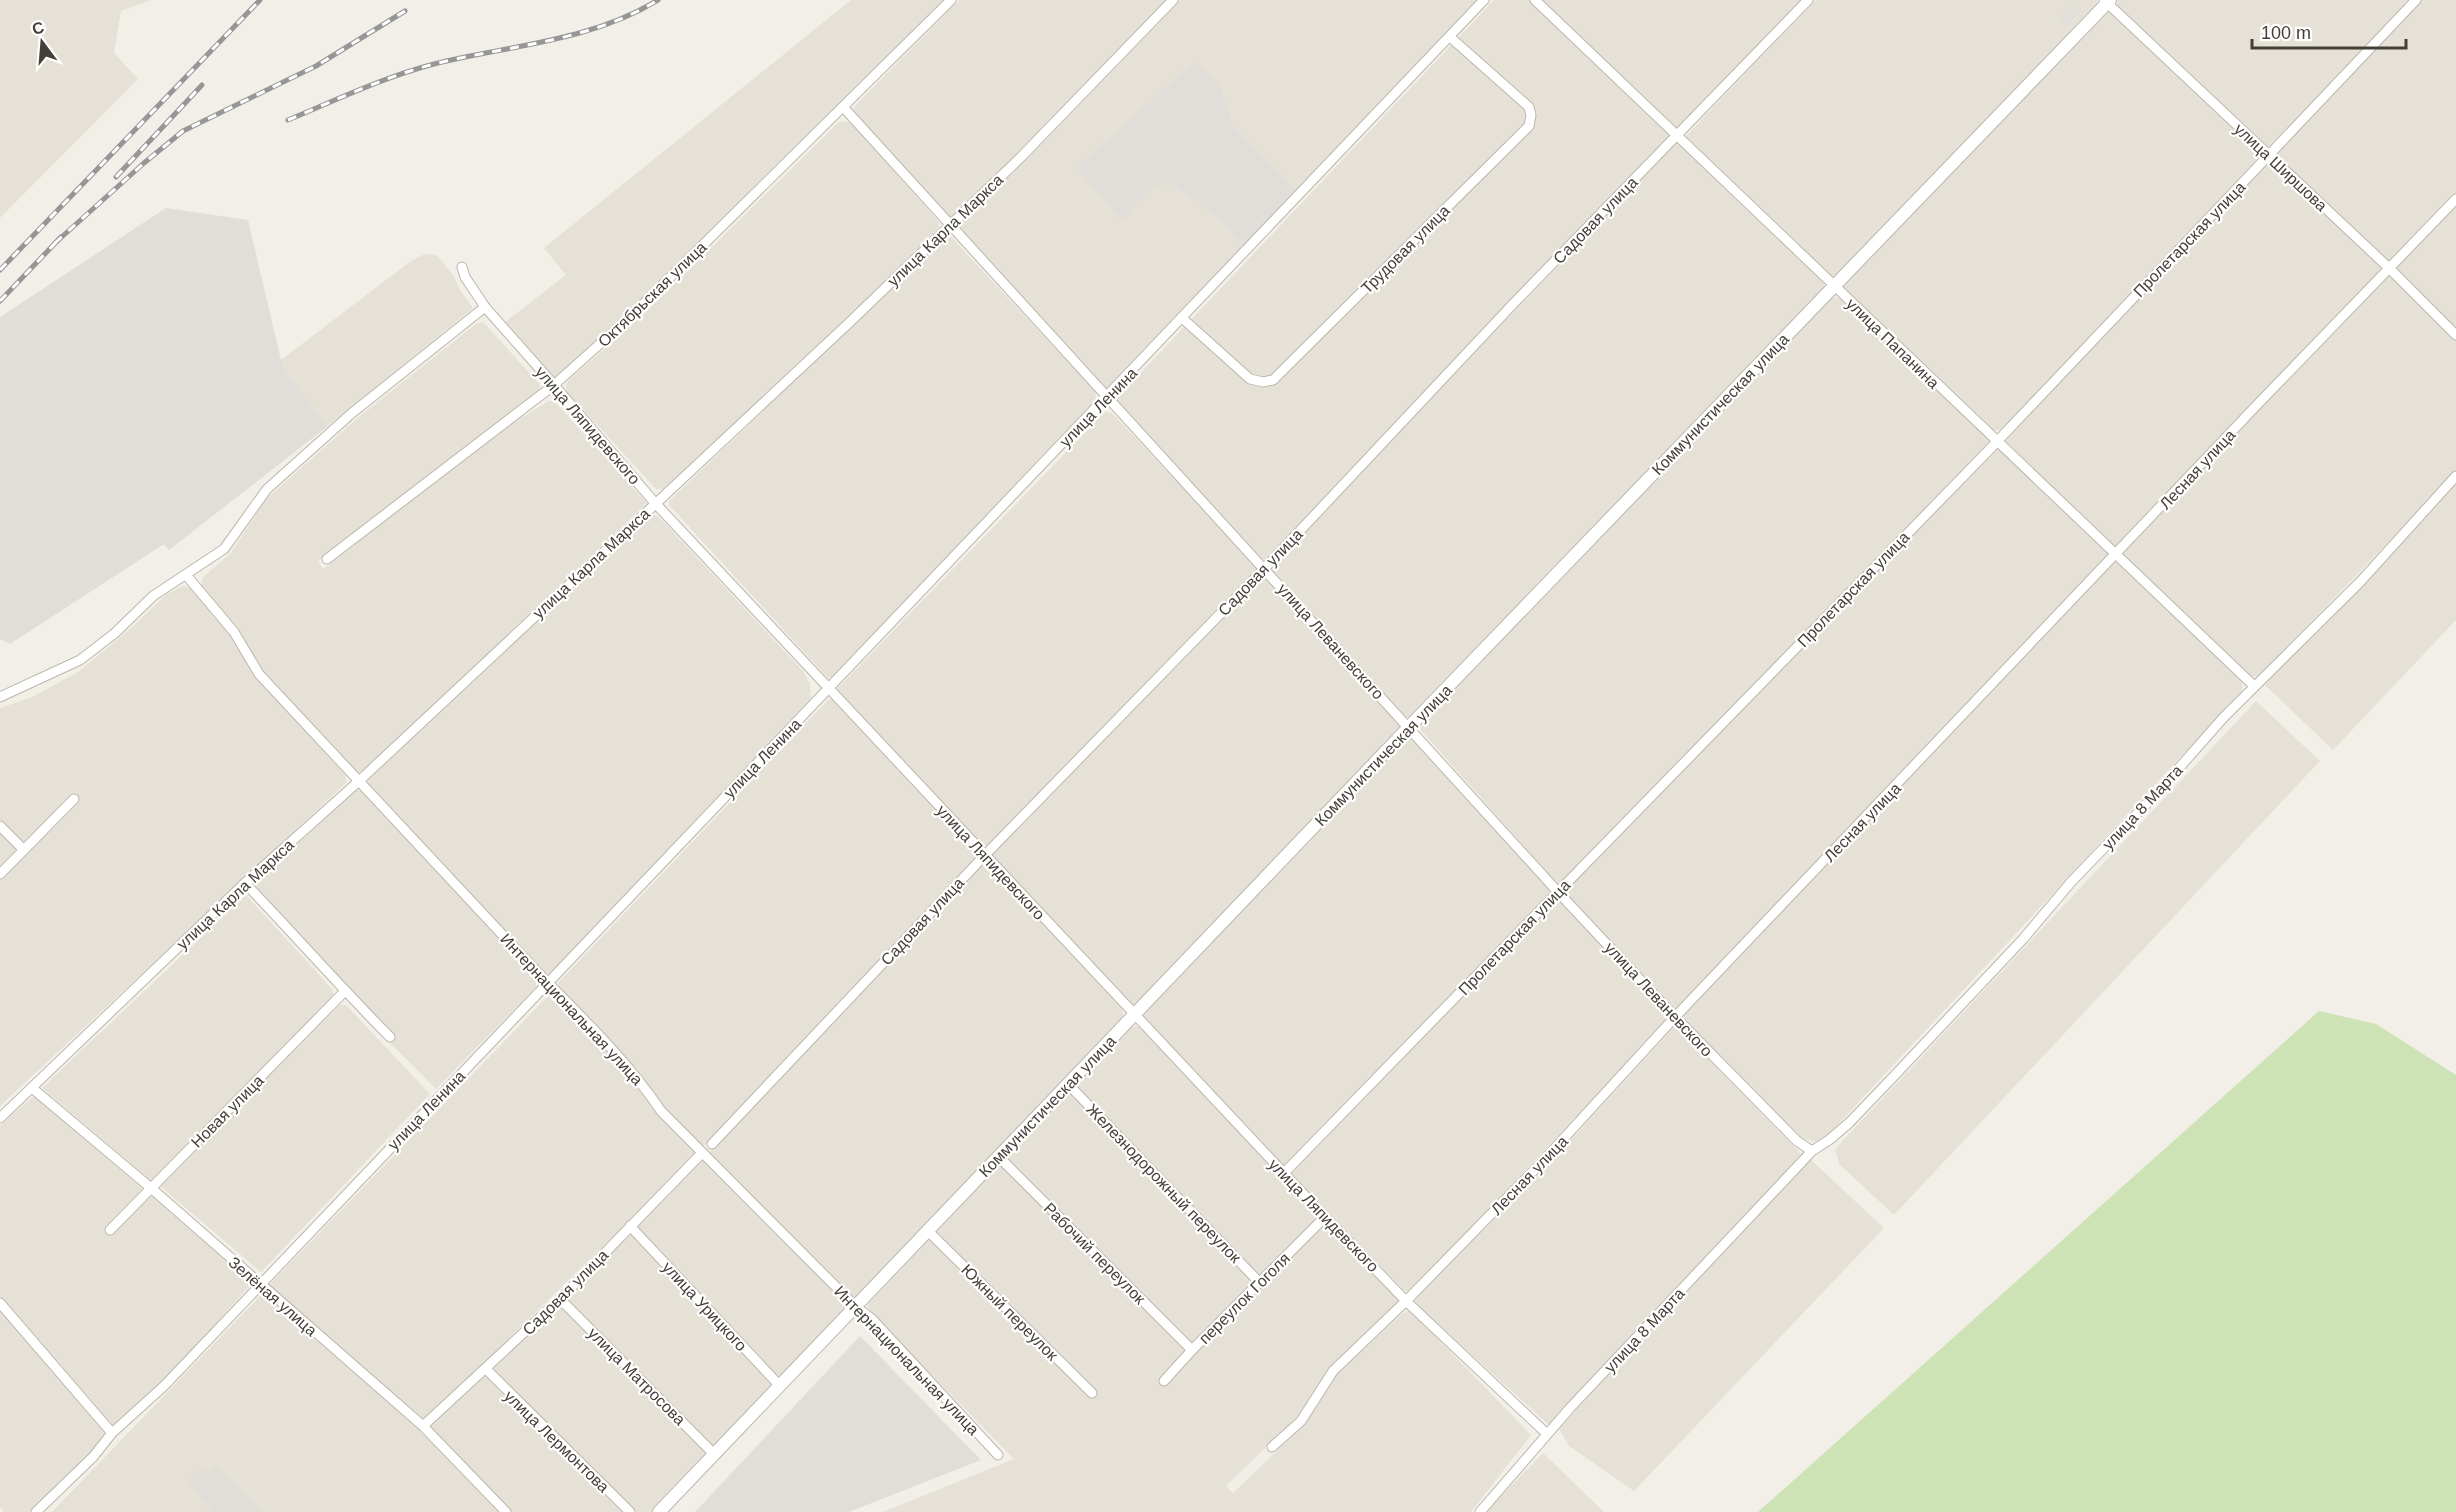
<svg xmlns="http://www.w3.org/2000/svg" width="2456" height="1512" font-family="Helvetica,sans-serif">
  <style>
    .residential { fill: #e5e1d6 }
    .industrial { fill: #e1ded9 }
    .green { fill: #cde2b5 }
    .parking { fill: #e1dfdc }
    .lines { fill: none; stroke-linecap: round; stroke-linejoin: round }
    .minor-casing { stroke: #bcb6ab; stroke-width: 11 }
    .tertiary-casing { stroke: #bcb6ab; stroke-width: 14 }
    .minor { stroke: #fff; stroke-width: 9 }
    .tertiary { stroke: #fff; stroke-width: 12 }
    .rail-casing { stroke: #969696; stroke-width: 5 }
    .rail { stroke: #fff; stroke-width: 3; stroke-dasharray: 9; stroke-linecap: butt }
    .labels { text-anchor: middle; stroke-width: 4.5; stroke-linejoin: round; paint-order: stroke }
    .street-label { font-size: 16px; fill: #443f37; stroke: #fff }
  </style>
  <rect width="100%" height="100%" fill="#f2efe8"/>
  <g class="residential">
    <path d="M0,0h151l-30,11 -7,42 24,26 -138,139z"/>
    <path d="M851,0h96l-318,312 -74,66 -50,-56 61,-47 -22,-27z"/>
    <path d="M959,0h211l-150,156 -70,62 -95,-104 -1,-4 2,-5z"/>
    <path d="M1180,0h297l-181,190 -61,-62 -16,-45 -98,137 30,-31 19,-6 48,35 25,28 -133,141 -4,2 -4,-1 -143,-159v-4l73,-71z"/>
    <path d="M1494,0h35l143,136 -404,423 -7,1 -145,-159 1,-3z"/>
    <path d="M1542,0h259l-118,126 -7,4z"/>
    <path d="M1815,0h282v3l-263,276 -149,-142z"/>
    <path d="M2118,0h295l-144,151 -150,-142 -2,-4z"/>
    <path d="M2420,0h36v194l-62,66 -6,2 -112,-108z"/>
    <path d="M2109,11l152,142 1,5 -258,271 -11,2 -151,-143 1,-2z"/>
    <path d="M845,121l6,2 88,99v6l-92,91 -183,170h-8l-88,-96 -2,-7 2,-5 77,-68 194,-191z"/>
    <path d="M1676,143l4,1 143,138 2,7 -414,428h-5l-135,-145 -1,-6z"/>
    <path d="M2265,163h6l112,105 -265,279 -4,-1 -111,-104 -1,-4z"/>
    <path d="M2456,206v124l-60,-61v-3z"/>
    <path d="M951,237l144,154 2,10 -265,276 -4,1 -159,-173v-4l272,-260z"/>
    <path d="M431,254l7,2 17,22 3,9 15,21 -145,118 -42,-54 -5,-12 130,-99 12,-6z"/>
    <path d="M2387,276l5,1 64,64v130l-195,204 -11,2 -127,-121v-3z"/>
    <path d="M1835,297l4,1 148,138 3,8 -428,439 -6,-1 -138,-155 413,-429z"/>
    <path d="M483,322l57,63v5l-222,171 5,8 185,-143 41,-25h5l93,102 -284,268 -5,1 -4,-2 -90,-97 -61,-83 -2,-6 2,-7 27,-23 35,-53 9,-9 86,-76 116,-92z"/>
    <path d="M1105,412l7,1 143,152 2,6 -269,275h-7l-146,-155z"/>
    <path d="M1996,445l111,106 1,6 -431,452h-5l-106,-115 -1,-5z"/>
    <path d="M2456,484v136l-123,130 -68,-65z"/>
    <path d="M654,515l5,2 143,153 8,14 1,14 -259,274 -5,2 -4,-1 -174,-188 -1,-5 281,-264z"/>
    <path d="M2113,561h4l122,117 3,5v8l-413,443 -12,8 -16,-4 -114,-115 -3,-5 1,-6z"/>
    <path d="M1263,576l137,147 1,4 -265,279 -5,-1 -140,-148 1,-4z"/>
    <path d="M182,586l10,2 44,55 14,27 95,105 2,7 -347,324v-398l32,-11 46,-25 52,-43 36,-34z"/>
    <path d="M829,699l4,1 141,151 3,7 -276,291 -39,-42 -24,-37 -79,-82 -1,-5z"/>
    <path d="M2256,701l64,60 -426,454 -55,-51 -4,-15z"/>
    <path d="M1408,737h4l140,156 -267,275 -139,-148 -2,-6z"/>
    <path d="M358,790l4,1 174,187v9l-100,102 -47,-47 4,-6 -45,-45 -20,-27 -74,-79 99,-93z"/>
    <path d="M983,864h5l133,142 3,12 -267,279 -5,-1 -144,-143z"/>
    <path d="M246,895l86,94 2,6 -182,186 -110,-93z"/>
    <path d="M1559,899l109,116v4l-253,268 -9,5 -116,-119 265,-272z"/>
    <path d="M549,995l82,79 67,79 -269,264 -6,1 -152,-129 -1,-5z"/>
    <path d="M340,1005h6l84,89 -169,178 -101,-86z"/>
    <path d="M1676,1025l126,130 -253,270 -133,-121 -1,-5 134,-135z"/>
    <path d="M1137,1026l3,1 259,272 -1,3 -68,68 -34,48 -70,68 7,7 72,-69 33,-51 64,-59 8,-4 121,125 -60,77h-588l131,-53 -145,-148 -1,-7 262,-276z"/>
    <path d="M34,1096l215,184 1,5 -69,78 -63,61 -5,2 -113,-129v-171z"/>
    <path d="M1809,1158l75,70 -250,263 -65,-45 -10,-17z"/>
    <path d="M703,1159l142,143 2,9 -192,201h-143l-78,-79 -4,-9 140,-127z"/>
    <path d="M260,1296h5l150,130 86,86h-449z"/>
    <path d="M0,1307l105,125 -2,8 -74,72h-25l-4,-5z"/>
    <path d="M1543,1453l61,59h-118z"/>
  </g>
  <g class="industrial">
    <path d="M1195,61l24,22 16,45 61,62 -53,56 -25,-28 -48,-35 -19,6 -29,31 -46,-52z"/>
    <path d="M166,208l82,12 33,140 5,12 42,54 -159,124 -5,-6 -154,100 -10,-5v-322z"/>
    <path d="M860,1336l121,124 -132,52h-154z"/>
    <path d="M217,1465l47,47h-51l-26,-32 15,-12 5,6z"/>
  </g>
  <path class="green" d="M2319,1011l57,13 80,51v437h-698z"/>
  <path class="parking" d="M2074,4l7,7 -15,15 -7,-6z"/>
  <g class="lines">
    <g class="minor-casing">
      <g id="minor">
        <path d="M1535,0l718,685"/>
        <path d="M2104,0l285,268 67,67"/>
        <path d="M844,108l714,784 117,125 122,124 15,10 17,-11 20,-17 46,-48 128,-136 49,-58 84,-87 68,-77 136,-135 96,-106"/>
        <path d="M462,267l3,10 20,30 69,78 101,118 670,714 81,84 141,133"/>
        <path d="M1182,318l68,61 13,3 10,-2 256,-254 2,-11 -2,-8 -79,-70"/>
        <path d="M327,559l227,-174 77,-69 320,-316"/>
        <path d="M186,575l48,57 25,42c89,95 178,190 266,285 47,50 98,95 136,152l194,195 17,13 126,136"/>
        <path d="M0,697l80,-37 35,-27 38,-37 71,-47 43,-60 85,-76 133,-106"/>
        <path d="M0,826l23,23"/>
        <path d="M0,874l74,-75"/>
        <path d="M245,883c49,51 95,104 145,154"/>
        <path d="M1068,1084l192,199"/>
        <path d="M32,1088l119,100 272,238 83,86"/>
        <path d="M0,1118l245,-235 114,-102 492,-460 170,-164 152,-157"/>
        <path d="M712,1144l273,-289 279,-286 250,-266 294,-303"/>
        <path d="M999,1157l193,193"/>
        <path d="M1284,1173l705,-723 427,-450"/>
        <path d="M630,1226l150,160"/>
        <path d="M110,1230l234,-238"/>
        <path d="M928,1231l164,162"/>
        <path d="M560,1299l154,155"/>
        <path d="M0,1303l112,130"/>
        <path d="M486,1369l144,143"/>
        <path d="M1164,1381l28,-31 133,-133"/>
        <path d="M423,1426l137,-127 142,-146"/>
        <path d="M1272,1447l29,-26 32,-50 73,-70 137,-140 132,-144 580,-610 201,-208"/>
        <path d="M36,1512l57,-55 19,-24 52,-47 1320,-1386"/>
        <path d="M1480,1512l90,-104 242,-257"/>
      </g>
    </g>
    <g class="tertiary-casing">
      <path id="tertiary" d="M659,1512l750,-785 701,-727"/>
    </g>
    <use href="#minor" class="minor"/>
    <use href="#tertiary" class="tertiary"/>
    <g class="rail-casing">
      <g id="rail">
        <path d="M288,120c48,-20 96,-43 146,-56 76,-19 155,-22 224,-64"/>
        <path d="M116,177l86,-92"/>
        <path d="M55,243l89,-80 39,-32 133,-65 89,-55"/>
        <path d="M0,270l260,-270"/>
        <path d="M0,301l61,-64"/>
      </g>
    </g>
    <use href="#rail" class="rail"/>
  </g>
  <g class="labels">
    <g class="street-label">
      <text transform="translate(2281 167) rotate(43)" y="6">улица Ширшова</text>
      <text transform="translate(1595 220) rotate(-46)" y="6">Садовая улица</text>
      <text transform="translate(945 230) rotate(-44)" y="6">улица Карла Маркса</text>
      <text transform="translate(2189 239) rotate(-46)" y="6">Пролетарская улица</text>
      <text transform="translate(1405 249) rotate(-45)" y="6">Трудовая улица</text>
      <text transform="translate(652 294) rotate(-44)" y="6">Октябрьская улица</text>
      <text transform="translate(1893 343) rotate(44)" y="6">улица Папанина</text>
      <text transform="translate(1720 404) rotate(-46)" y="6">Коммунистическая улица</text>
      <text transform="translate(1098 407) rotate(-46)" y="6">улица Ленина</text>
      <text transform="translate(588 425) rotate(49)" y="6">улица Ляпидевского</text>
      <text transform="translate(2197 469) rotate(-47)" y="6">Лесная улица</text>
      <text transform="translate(591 563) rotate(-43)" y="6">улица Карла Маркса</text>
      <text transform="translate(1260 572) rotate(-46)" y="6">Садовая улица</text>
      <text transform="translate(1853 589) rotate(-46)" y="6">Пролетарская улица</text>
      <text transform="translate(1331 641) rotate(48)" y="6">улица Леваневского</text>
      <text transform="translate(1383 755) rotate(-46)" y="6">Коммунистическая улица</text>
      <text transform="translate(762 758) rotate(-46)" y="6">улица Ленина</text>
      <text transform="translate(2142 807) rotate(-47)" y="6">улица 8 Марта</text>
      <text transform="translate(1862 822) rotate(-46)" y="6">Лесная улица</text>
      <text transform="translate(991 862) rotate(47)" y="6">улица Ляпидевского</text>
      <text transform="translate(235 894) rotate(-43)" y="6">улица Карла Маркса</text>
      <text transform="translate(922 921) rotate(-47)" y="6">Садовая улица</text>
      <text transform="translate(1514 937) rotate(-46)" y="6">Пролетарская улица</text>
      <text transform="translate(1659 999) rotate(47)" y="6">улица Леваневского</text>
      <text transform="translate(572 1009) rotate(47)" y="6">Интернациональная улица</text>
      <text transform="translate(1047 1106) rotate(-46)" y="6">Коммунистическая улица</text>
      <text transform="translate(426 1110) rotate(-46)" y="6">улица Ленина</text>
      <text transform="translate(227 1111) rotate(-45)" y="6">Новая улица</text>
      <text transform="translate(1529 1175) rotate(-46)" y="6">Лесная улица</text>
      <text transform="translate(1164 1183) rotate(46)" y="6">Железнодорожный переулок</text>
      <text transform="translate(1324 1215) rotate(46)" y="6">улица Ляпидевского</text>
      <text transform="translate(1095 1253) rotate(45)" y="6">Рабочий переулок</text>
      <text transform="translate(565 1292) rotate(-45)" y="6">Садовая улица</text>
      <text transform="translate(273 1296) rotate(41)" y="6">Зелёная улица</text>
      <text transform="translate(1244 1298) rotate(-45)" y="6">переулок Гоголя</text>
      <text transform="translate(705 1306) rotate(47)" y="6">улица Урицкого</text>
      <text transform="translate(1010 1312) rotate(45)" y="6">Южный переулок</text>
      <text transform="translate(1644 1330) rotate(-47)" y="6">улица 8 Марта</text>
      <text transform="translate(907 1360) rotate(46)" y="6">Интернациональная улица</text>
      <text transform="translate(637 1376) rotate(45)" y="6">улица Матросова</text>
      <text transform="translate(557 1441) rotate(44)" y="6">улица Лермонтова</text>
    </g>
  </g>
  <g transform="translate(42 42) rotate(344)" stroke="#ffffff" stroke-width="4.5" paint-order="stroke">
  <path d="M0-4.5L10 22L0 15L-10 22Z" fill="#443f37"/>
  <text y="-9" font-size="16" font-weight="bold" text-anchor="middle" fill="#443f37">С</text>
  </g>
  <path d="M2252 39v9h154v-9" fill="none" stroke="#443f37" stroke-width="3"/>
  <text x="2261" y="39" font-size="18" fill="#443f37" stroke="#ffffff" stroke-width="4.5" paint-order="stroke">100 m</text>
</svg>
